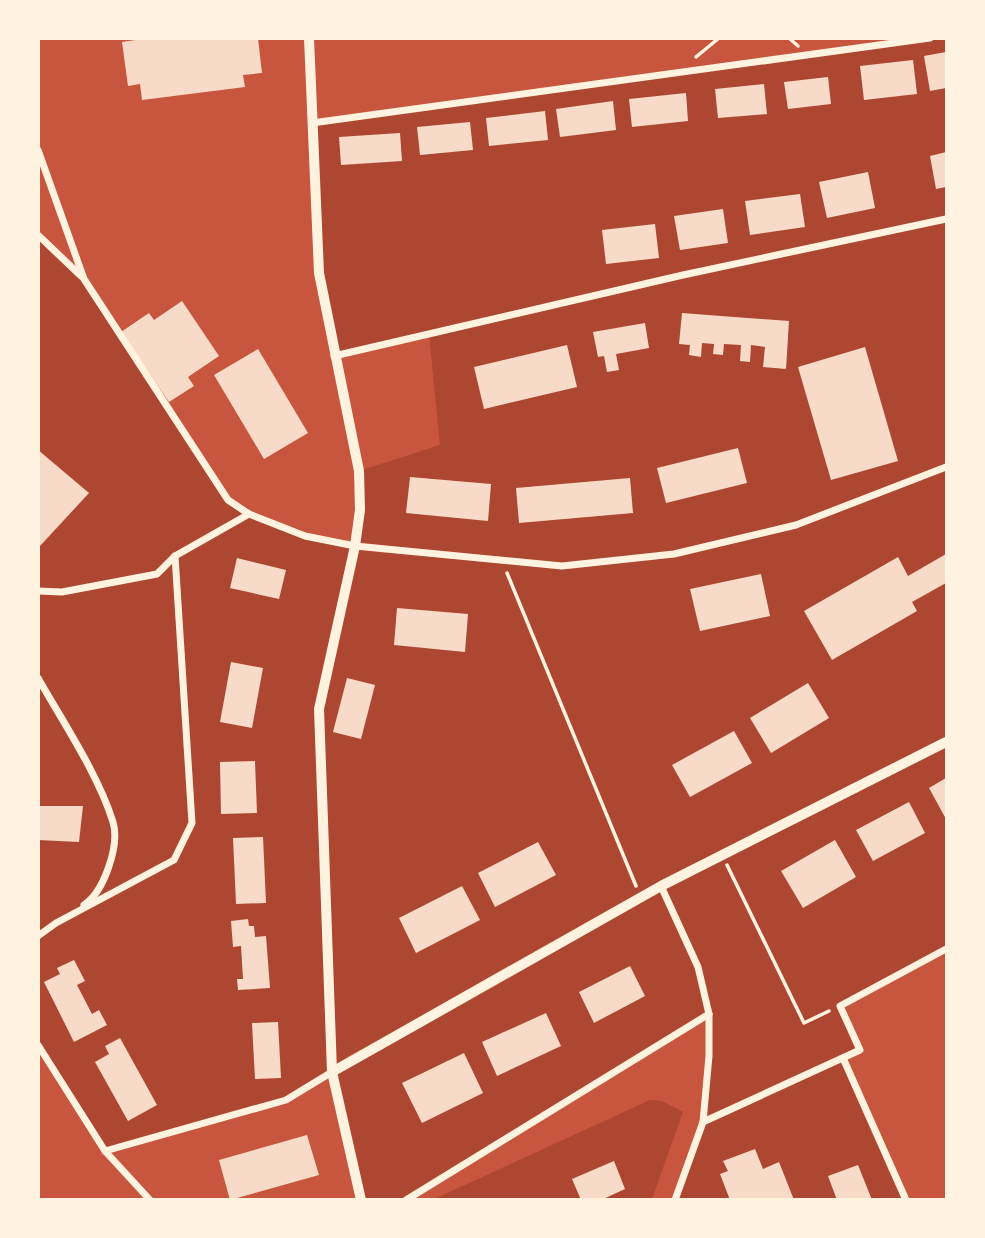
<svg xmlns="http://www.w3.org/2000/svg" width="985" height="1238" font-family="'Golos Text',sans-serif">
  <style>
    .green { fill: #ae4732 }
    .building { fill: #f7dbc8 }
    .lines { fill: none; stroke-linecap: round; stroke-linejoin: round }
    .path { stroke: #fff3e0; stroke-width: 3.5 }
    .minor { stroke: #fff3e0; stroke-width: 7 }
    .tertiary { stroke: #fff3e0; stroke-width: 10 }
  </style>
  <rect width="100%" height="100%" fill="#c8553d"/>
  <g class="green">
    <path d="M930,39h16v910l-106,57 20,44 -16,8 62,141h-231l28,-77 6,-108 -303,185h-45l-29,-127 -46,28 -181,51 -66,-106v-497l50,-55 -50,-43 -1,-215 46,44 144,221c38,26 82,37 127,46l4,-75 81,-26 -11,-111 -95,22 -7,-36 -15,-197z"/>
    <path d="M650,1100l12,1 21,11 -31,87 -220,1z"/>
  </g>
  <g class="building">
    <path d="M149,38h109l4,35 -19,2 2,12 -103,13 -2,-16 -12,2 -6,-44z"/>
    <path d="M946,52v36l-16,3 -6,-35z"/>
    <path d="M913,60l4,34 -53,6 -4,-34z"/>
    <path d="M828,77l3,27 -43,5 -4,-27z"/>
    <path d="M764,84l3,30 -49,4 -3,-29z"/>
    <path d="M686,93l2,28 -56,6 -3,-28z"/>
    <path d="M613,101l3,29 -56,7 -4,-28z"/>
    <path d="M545,111l3,29 -59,6 -3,-28z"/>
    <path d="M470,122l3,28 -53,5 -3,-28z"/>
    <path d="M400,133l2,28 -61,4 -2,-28z"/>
    <path d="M946,152v35l-10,2 -6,-33z"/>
    <path d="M868,172l7,36 -48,10 -8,-36z"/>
    <path d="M800,194l5,33 -55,8 -5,-34z"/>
    <path d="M723,209l5,34 -48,7 -6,-34z"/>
    <path d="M655,224l4,34 -53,6 -4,-34z"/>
    <path d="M182,301l37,55 -31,21 6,9 -25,16 -48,-70 28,-19 5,7z"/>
    <path d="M682,313l107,8 -3,48 -23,-2 2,-20 -14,-2 -1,17 -10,-1 1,-16 -17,-1 -1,11 -10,-1 1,-10 -12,-1 -1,14 -12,-2 1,-10 -11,-1z"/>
    <path d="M645,323l4,25 -33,6 3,16 -12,2 -3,-16 -6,1 -5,-25z"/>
    <path d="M567,345l10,42 -93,22 -10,-42z"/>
    <path d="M865,347l33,114 -67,19 -33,-113z"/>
    <path d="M258,349l50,84 -44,26 -50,-84z"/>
    <path d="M738,448l9,35 -81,20 -9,-35z"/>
    <path d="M38,450l51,43 -51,55z"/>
    <path d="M410,477l81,7 -3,37 -82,-8z"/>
    <path d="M630,478l3,35 -114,10 -3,-35z"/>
    <path d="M946,554v29l-34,19 5,9 -85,49 -28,-49 94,-54 10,19z"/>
    <path d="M237,558l49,12 -7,29 -49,-11z"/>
    <path d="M761,574l9,42 -70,15 -10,-42z"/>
    <path d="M397,608l71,6 -3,38 -71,-7z"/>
    <path d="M231,662l32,6 -11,60 -32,-6z"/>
    <path d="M347,678l28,7 -14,54 -28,-7z"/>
    <path d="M808,683l21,35 -58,35 -21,-35z"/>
    <path d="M734,731l18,32 -62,34 -18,-32z"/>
    <path d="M255,761l2,52 -36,1 -1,-52z"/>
    <path d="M946,778v41l-17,-31z"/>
    <path d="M909,802l16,31 -52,28 -17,-31z"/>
    <path d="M38,806h45l-4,36 -41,-2z"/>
    <path d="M263,837l3,66 -30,1 -3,-66z"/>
    <path d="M835,840l21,37 -53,31 -22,-37z"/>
    <path d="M538,842l18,33 -61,32 -17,-34z"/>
    <path d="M462,886l18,34 -64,33 -17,-35z"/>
    <path d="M248,919l1,7h5l1,11 11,-1 4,52 -32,2 -1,-11h6l-2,-33 -8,1 -2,-26z"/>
    <path d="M74,960l11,21 -8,4 15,29 7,-4 8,15 -33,17 -30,-60 16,-8 -3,-6z"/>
    <path d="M630,966l15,30 -51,27 -15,-31z"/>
    <path d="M546,1013l15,33 -64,30 -15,-34z"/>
    <path d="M278,1022l3,56 -26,1 -3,-56z"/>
    <path d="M120,1038l37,67 -29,16 -33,-59 14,-8 -4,-8z"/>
    <path d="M464,1053l19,40 -61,30 -20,-40z"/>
    <path d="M307,1135l12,40 -89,25 -11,-40z"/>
    <path d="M755,1149l8,20 16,-7 15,38h-64l-10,-26 8,-3 -5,-10z"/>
    <path d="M614,1161l11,28 -24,11h-20l-9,-21z"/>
    <path d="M858,1165l14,35h-35l-9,-24z"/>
  </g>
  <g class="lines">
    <g class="path">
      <path d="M789,38l9,8"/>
      <path d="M696,57l23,-19"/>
      <path d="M507,573l129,313"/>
      <path d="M727,865l77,158 25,-12"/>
    </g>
    <g class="minor">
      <path d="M312,123l618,-85"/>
      <path d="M38,150l46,129 144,221 21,14 56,22 50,10 207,20 112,-12 122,-29 150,-58"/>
      <path d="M38,235l43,41"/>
      <path d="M334,356l349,-81 263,-56"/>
      <path d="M38,591l24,1 95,-18 18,-18 74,-42"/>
      <path d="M38,678c25,44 60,96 75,144 7,23 -9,70 -29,83"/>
      <path d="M661,886l37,81 11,47v42l-6,66 -28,78"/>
      <path d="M38,936l18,-13 118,-63 18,-37 -17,-267"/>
      <path d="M38,1045l67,106 45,49"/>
      <path d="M843,1058l63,142"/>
      <path d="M703,1122l157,-72 -20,-44 106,-57"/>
      <path d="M105,1151l181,-51 46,-28"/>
      <path d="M406,1200l303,-186"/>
    </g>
    <g class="tertiary">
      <path d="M309,38l10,235 40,198 1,39 -5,36 -36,163 13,363 29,128"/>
      <path d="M332,1072l329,-186 285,-144"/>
    </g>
  </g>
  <rect width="985" height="1238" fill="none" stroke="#fff3e0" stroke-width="80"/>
</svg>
